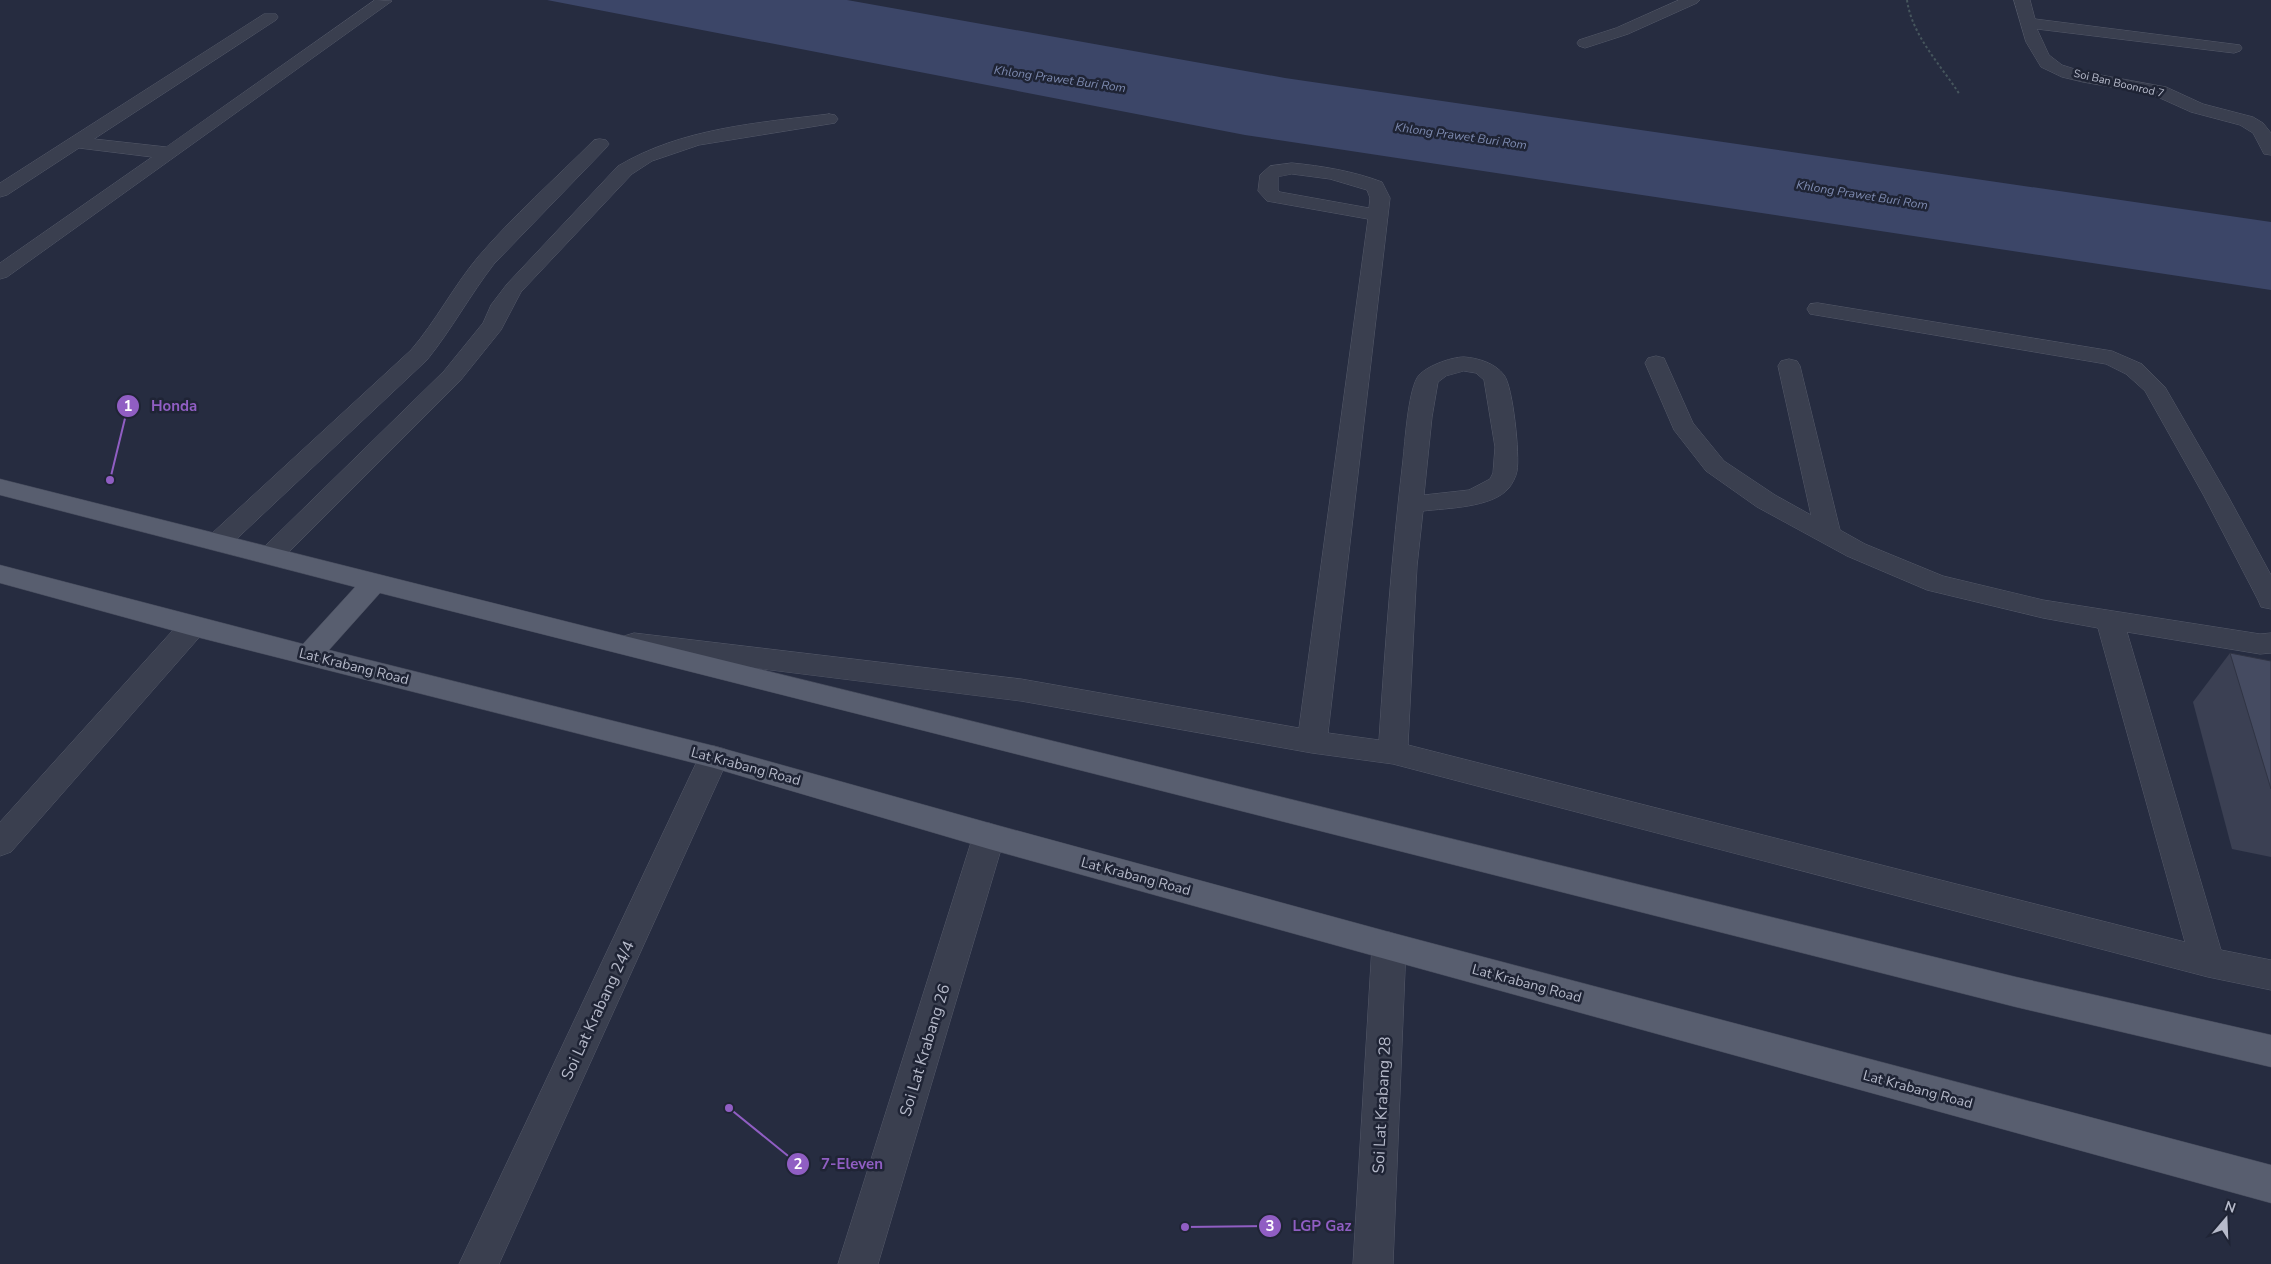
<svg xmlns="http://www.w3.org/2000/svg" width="2271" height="1264" font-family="'Nunito Sans',sans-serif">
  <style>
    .water { fill: #3c4668 }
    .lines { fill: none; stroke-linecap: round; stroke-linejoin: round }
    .minor-casing { stroke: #555a6a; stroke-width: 1 }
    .major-casing { stroke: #434859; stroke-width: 1 }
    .path { stroke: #46565d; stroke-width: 2; stroke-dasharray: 2.5 2.5; stroke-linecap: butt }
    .minor { fill: #3a3f4f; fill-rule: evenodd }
    .major { fill: #585e6f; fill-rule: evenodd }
    .wall { fill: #3b4053 }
    .building { fill: #454b61; stroke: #303444 }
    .labels { text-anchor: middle; stroke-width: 5; stroke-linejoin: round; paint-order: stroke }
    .far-street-label { font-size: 11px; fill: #b6baca; stroke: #1f2435 }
    .far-water-label { font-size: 12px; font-style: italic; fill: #7e8bb1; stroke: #1f2435 }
    .street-label { font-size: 14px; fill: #b6baca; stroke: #1f2435 }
    .near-street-label { font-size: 16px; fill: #b6baca; stroke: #1f2435 }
    .leader { fill: none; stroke: #905ec3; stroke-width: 2 }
    .callout-dot { fill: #905ec3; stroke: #1f2435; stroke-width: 2 }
    .mark-label { font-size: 15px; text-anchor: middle; font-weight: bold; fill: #fff }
    .callout-label { font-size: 15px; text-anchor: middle; font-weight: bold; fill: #905ec3; stroke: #1f2435; stroke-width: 5; stroke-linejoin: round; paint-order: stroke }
  </style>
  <rect width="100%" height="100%" fill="#262c40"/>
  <path class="water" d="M547,0h300l438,78 986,144v68l-1026,-155z"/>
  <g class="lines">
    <g class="minor-casing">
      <g id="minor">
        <path d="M375,0l17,1 -385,276 -7,2v-16l152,-106 -73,-9 -72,47 -7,2v-14l264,-169h12l2,3 -2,3 -182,119 72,8z"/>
        <path d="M1679,0h21l-3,3 -69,31 -43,14 -6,-2 -2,-3 2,-3 37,-12z"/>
        <path d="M2014,0h16l5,19 205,26 2,3 -2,3 -6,2 -197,-24 12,26 13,10 22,7 82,15 37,17 50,13 10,6 8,10v22l-7,-1 -11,-21 -13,-8 -49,-13 -40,-18 -68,-12 -21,-5 -21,-10 -15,-25z"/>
        <path d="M829,114l6,1 3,4 -3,4 -136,22 -47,16 -20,13 -111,118 -20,38 -41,51 -180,180 -9,3 -9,-3 -4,-6 4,-6 182,-178 39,-48 8,-18 16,-21 111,-118c64,-38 139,-43 211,-52z"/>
        <path d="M600,139l6,1 3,4 -3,4 -112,116c-24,31 -42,65 -67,96l-200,188 -9,3 -9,-3 -4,-6 4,-6 202,-186c25,-29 42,-63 67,-93 34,-40 78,-79 116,-117z"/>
        <path d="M1292,163c30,3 61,8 90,19l8,16 -62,535 51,7c6,-94 13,-187 24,-280 2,-19 5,-66 14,-82 6,-11 34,-21 47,-21 14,1 31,6 40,18 9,11 16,81 13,96 -1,6 -5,13 -8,17 -17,20 -62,20 -86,23l-6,55 -9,179 777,197 -87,-314 -55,-10 -116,-28 -80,-34 -90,-49 -51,-36 -32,-41 -29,-67 3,-5 8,-2 8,2 29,65 31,38 51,34 36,20 -33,-149 3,-5 8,-2 8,2 3,5 40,164 25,14 78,32 100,24 217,34 11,-1v20l-11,1 -133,-22 94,318 50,10v30l-63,-13 -815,-213 -81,-11 -291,-52 -387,-48 -10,-3 -4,-7 4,-7 10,-3 387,46 278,49 69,-509 -101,-18 -9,-10 2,-16 10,-9zM1292,174l38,5 37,11 3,8 -1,10 -89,-16 -2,-2v-13zM1464,371l12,2 8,7 11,67 -2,26 -3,6 -21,11 -45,5 8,-78 6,-35 8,-6z"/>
        <path d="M1818,303l294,48 30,13 23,23 63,109 43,79v34l-10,-2 -3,-7 -54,-104 -59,-105 -19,-17 -20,-10 -296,-50 -3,-5 3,-5z"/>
        <path d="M193,616l10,3 4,7 -4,7 -192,219 -11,4v-34l183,-203z"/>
        <path d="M714,746l11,3 4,8 -230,507h-40l240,-507 4,-8z"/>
        <path d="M989,823l11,4 5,9 -127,428h-40l135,-428 5,-9z"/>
        <path d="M1389,932l12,4 5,10 -13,318h-40l19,-318 5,-10z"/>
      </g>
    </g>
    <g class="major-casing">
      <path id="major" d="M0,479l588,148 1428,350 255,58v32l-255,-60 -1636,-414 -51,57 385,96 275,77 400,109 882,233v38l-882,-243 -400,-111 -275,-81 -521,-132 -193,-53v-18l303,79 52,-57 -355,-92z"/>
    </g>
    <path class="path" d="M1907,0c5,36 34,65 53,95"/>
    <use href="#minor" class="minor"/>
    <use href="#major" class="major"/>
  </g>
  <path class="wall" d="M2230,653l41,8v196l-39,-8 -39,-147z"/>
  <path class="building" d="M2230,653l41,8v128z"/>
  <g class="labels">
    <g class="far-street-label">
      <text transform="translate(2119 83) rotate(13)" y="4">Soi Ban Boonrod 7</text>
    </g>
    <g class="far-water-label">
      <text transform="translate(1060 79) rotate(8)" y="4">Khlong Prawet Buri Rom</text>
      <text transform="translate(1461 136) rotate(8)" y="4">Khlong Prawet Buri Rom</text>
      <text transform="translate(1862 195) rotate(9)" y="4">Khlong Prawet Buri Rom</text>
    </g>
    <g class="street-label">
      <text transform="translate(354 666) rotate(14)" y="5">Lat Krabang Road</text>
      <text transform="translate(746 766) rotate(15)" y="5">Lat Krabang Road</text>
      <text transform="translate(1136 876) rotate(15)" y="5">Lat Krabang Road</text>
      <text transform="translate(1527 983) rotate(15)" y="5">Lat Krabang Road</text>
      <text transform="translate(1918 1089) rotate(15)" y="5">Lat Krabang Road</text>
    </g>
    <g class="near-street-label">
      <text transform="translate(597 1010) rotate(-65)" y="6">Soi Lat Krabang 24/4</text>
      <text transform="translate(924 1050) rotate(-73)" y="6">Soi Lat Krabang 26</text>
      <text transform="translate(1381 1105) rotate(-87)" y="6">Soi Lat Krabang 28</text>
    </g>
  </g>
  <path class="leader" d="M110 480L128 406M729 1108L798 1164M1185 1227L1270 1226"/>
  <g class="callout-dot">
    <circle cx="110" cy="480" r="5"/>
    <circle cx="729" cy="1108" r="5"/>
    <circle cx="1185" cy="1227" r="5"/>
    <circle cx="128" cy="406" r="12"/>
    <circle cx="798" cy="1164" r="12"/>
    <circle cx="1270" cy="1226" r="12"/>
  </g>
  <g class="mark-label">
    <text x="128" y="411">1</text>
    <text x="798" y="1169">2</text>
    <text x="1270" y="1231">3</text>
  </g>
  <g class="callout-label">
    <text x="174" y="411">Honda</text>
    <text x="852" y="1169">7-Eleven</text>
    <text x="1322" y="1231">LGP Gaz</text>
  </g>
  <g transform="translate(2226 1219) rotate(19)" stroke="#1f2435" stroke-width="4" paint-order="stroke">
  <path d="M0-4L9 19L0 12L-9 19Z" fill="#b6baca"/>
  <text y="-8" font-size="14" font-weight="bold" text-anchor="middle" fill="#b6baca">N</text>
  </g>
</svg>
